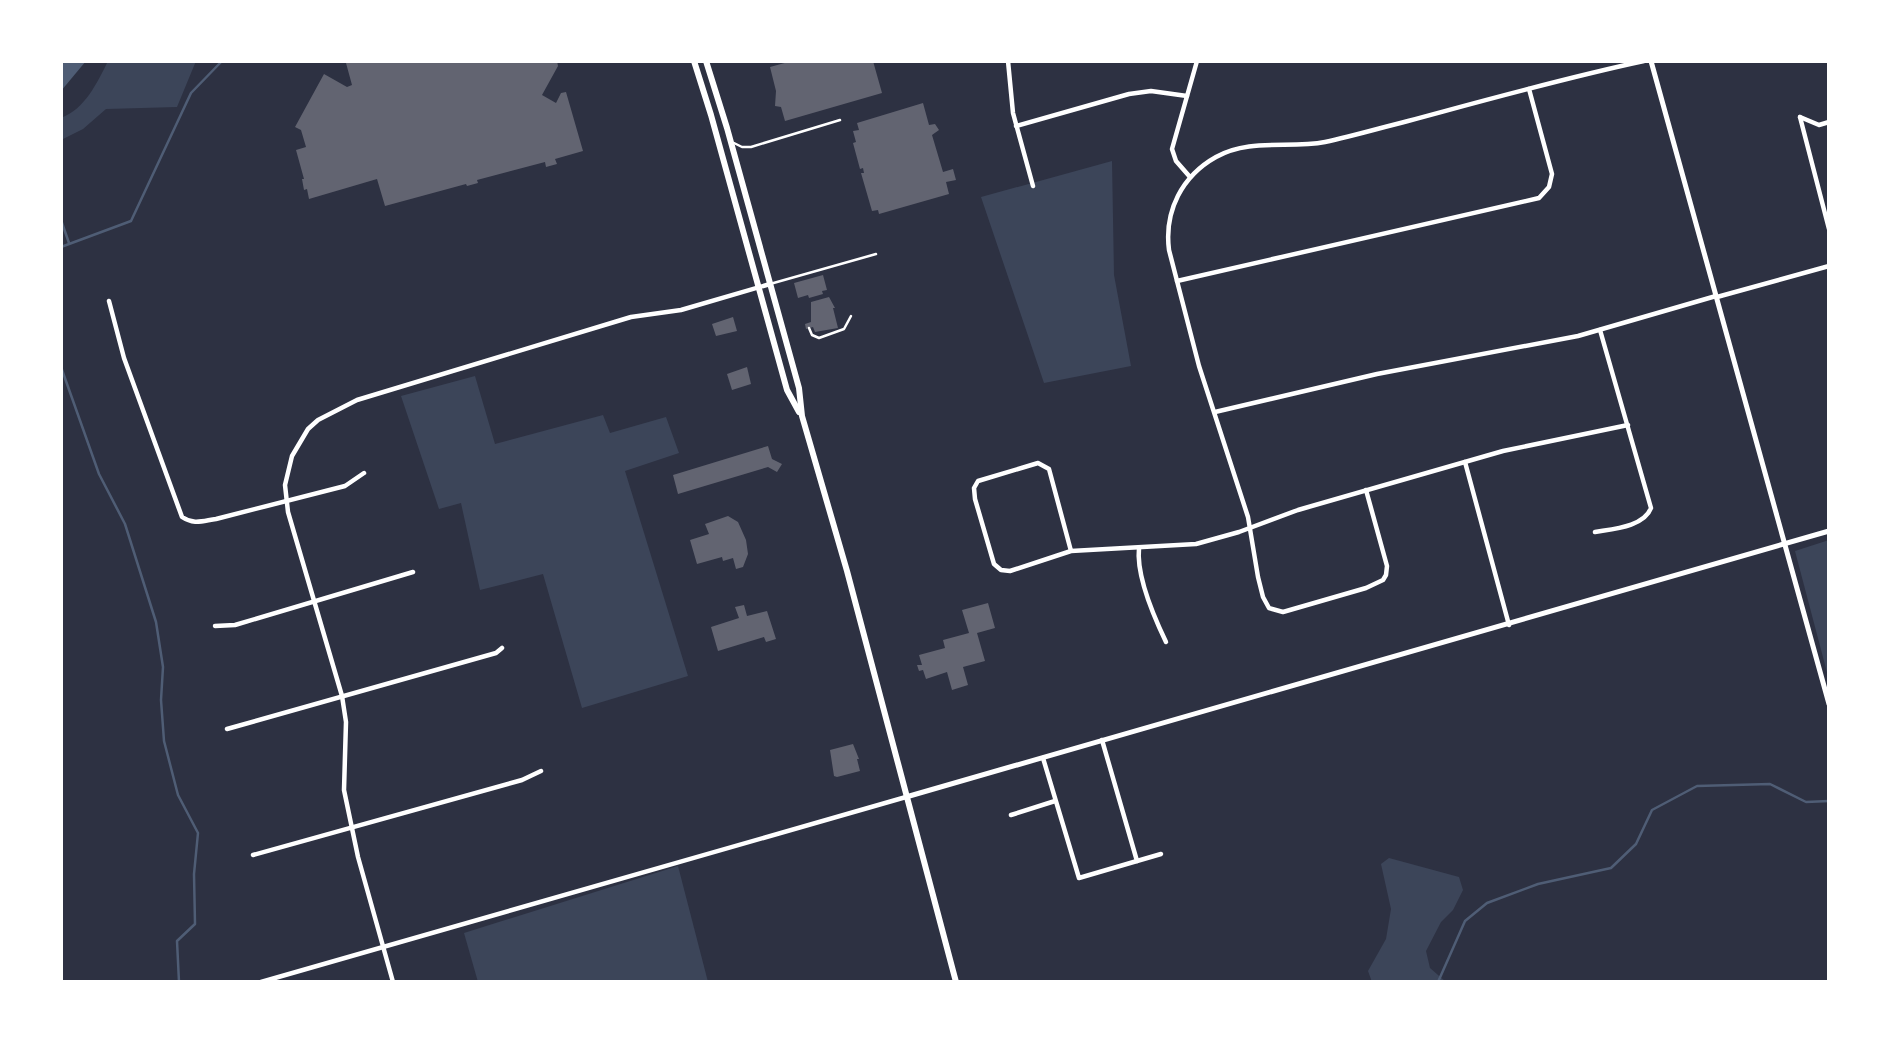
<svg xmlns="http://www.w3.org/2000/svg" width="1890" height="1043" font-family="Helvetica,sans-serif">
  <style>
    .green { fill: #3c4559 }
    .water { fill: #4f5d75 }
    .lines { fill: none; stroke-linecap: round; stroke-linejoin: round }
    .stream { stroke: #4f5d75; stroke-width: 2.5 }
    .building { fill: #626471 }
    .service { stroke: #fff; stroke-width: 2.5 }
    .minor { stroke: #fff; stroke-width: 4.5 }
    .tertiary { stroke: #fff; stroke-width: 5 }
    .secondary { stroke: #fff; stroke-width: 6 }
  </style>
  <rect width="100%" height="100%" fill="#2d3142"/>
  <g class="green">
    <path d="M108,61h88l-19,46 -71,2 -23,20 -22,11v-22c24,-9 36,-35 47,-57z"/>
    <path d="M1112,161l2,114 17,91 -87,17 -63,-186z"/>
    <path d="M475,376l20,68 108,-29 7,18 56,-16 13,36 -54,18 63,205 -106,32 -39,-134 -63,16 -19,-87 -22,6 -38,-113z"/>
    <path d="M1829,540v140l-34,-129z"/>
    <path d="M1389,858l70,19 4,13 -10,20 -12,12 -15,29 4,17 16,14h-74l-4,-11 18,-32 5,-30 -10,-45z"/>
    <path d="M678,866l30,116h-230l-14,-49z"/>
  </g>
  <path class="water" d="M61,61h25l-25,30z"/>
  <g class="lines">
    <g class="stream">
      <path d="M61,220l8,23"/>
      <path d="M61,247l70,-26 60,-128 31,-32"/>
      <path d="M61,367l38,107 26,50 31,98 7,45 -2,33 3,41 14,54 20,38 -4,41 1,50 -18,17 2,41"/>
      <path d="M1438,982l27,-61 22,-18 51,-19 73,-16 25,-24 16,-34 45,-24 73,-2 36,18 23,-1"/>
    </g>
  </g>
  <g class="building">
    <path d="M350,61h207l1,5 -16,29 14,8 5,-10 5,-1 17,59 -28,8 2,5 -11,3 -1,-5 -68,18 1,3 -11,3 -1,-2 -81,22 -8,-27 -68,20 -2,-10 -3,1 -2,-11h2l-8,-29 10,-3 -5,-17 -6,-3 29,-53 23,13 5,-2 -6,-22z"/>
    <path d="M792,61h81l9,32 -97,28 -4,-14 -6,-1 1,-15 -6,-24z"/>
    <path d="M923,103l6,22 6,-1 4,6 -7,5 11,37 10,-3 3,11 -10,2 3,12 -70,20 -1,-4 -6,1 -11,-38h3l-1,-5 -3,1 -7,-26 3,-1 -3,-11 6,-1 -2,-7z"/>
    <path d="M823,275l4,15 -5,1 1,3 -14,4 -1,-3 -10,3 -4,-15z"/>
    <path d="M829,297l6,11h-2l5,20 -23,4 -2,-5 -7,2 -1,-5 6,-2v-20z"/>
    <path d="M733,317l4,14 -21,5 -4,-12z"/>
    <path d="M747,367l4,17 -19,6 -5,-16z"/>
    <path d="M768,446l4,13 10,5 -5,8 -9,-5 -90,27 -5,-19z"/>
    <path d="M728,516l10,6 8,18 2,14 -5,13 -7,2 -3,-11 -10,3 -1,-4 -25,7 -7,-24 19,-6 -4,-10z"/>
    <path d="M988,603l7,25 -18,5 8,28 -22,6 5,18 -16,5 -5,-18 -21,7 -3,-9 -4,1 -2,-6h5l-3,-10 26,-7 -2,-8 26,-7 -7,-23z"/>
    <path d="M744,605l3,11 20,-5 9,28 -10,3 -2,-5 -46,14 -7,-24 28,-9 -4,-11z"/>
    <path d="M853,744l6,15h-2l3,12 -23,6 -3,-1 -4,-26z"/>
  </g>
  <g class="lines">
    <g class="service">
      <path d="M734,143l8,4h9l89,-27"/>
      <path d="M770,284l106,-30"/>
      <path d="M809,328l3,7 7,3 25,-9 7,-13"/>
    </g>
    <g class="minor">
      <path d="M1008,61l5,52 20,73"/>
      <path d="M1800,117l29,112"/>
      <path d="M1800,117l19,8 10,-3"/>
      <path d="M1016,126l113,-32 22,-3 36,5"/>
      <path d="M1190,177l-14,-16 -4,-12 25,-88"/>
      <path d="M1177,281l362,-83 10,-11 3,-13 -23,-85"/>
      <path d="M1717,297l112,-31"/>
      <path d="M109,301l15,57 58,159c12,8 20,4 34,2l129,-33 19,-13"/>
      <path d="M1215,412l162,-38 201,-38 138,-40"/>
      <path d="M1465,462l44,163"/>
      <path d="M1366,490l21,76 -1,9 -3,5 -17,8 -83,24 -14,-4 -6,-11 -5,-20 -10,-60 -49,-151 -30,-116c-5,-39 13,-74 47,-93 34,-19 73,-8 109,-15 28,-6 55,-14 83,-21 78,-21 156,-43 236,-60"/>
      <path d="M1595,532c17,-3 49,-5 56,-24l-51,-178"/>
      <path d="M1139,548c-3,28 15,69 27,94"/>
      <path d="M1071,551l-22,-82 -11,-6 -60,18 -4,7 1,11 19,65 7,6 9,1 61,-20 125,-7 43,-12 59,-22 205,-59 125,-26"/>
      <path d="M215,626l20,-1 178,-53"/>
      <path d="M227,729l269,-76 6,-5"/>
      <path d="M1043,758l36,120 58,-17 -35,-121"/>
      <path d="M1011,815l44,-14"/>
      <path d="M253,855l269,-75 19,-9"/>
      <path d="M1137,861l24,-7"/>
      <path d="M261,982l645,-185"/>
      <path d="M393,982l-35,-125 -14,-67 2,-68 -4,-26 -54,-184 -3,-27 7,-29 16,-27 10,-9 39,-20 274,-83 50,-7 89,-26"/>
    </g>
    <g class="tertiary">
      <path d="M1651,61l178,643"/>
      <path d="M906,797l923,-266"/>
    </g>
    <g class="secondary">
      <path d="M694,61l17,54 76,275 12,22"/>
      <path d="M706,61l21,67 72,260 3,28 45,155 109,411"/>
    </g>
  </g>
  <rect width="1890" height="1043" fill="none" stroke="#ffffff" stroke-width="126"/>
</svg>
